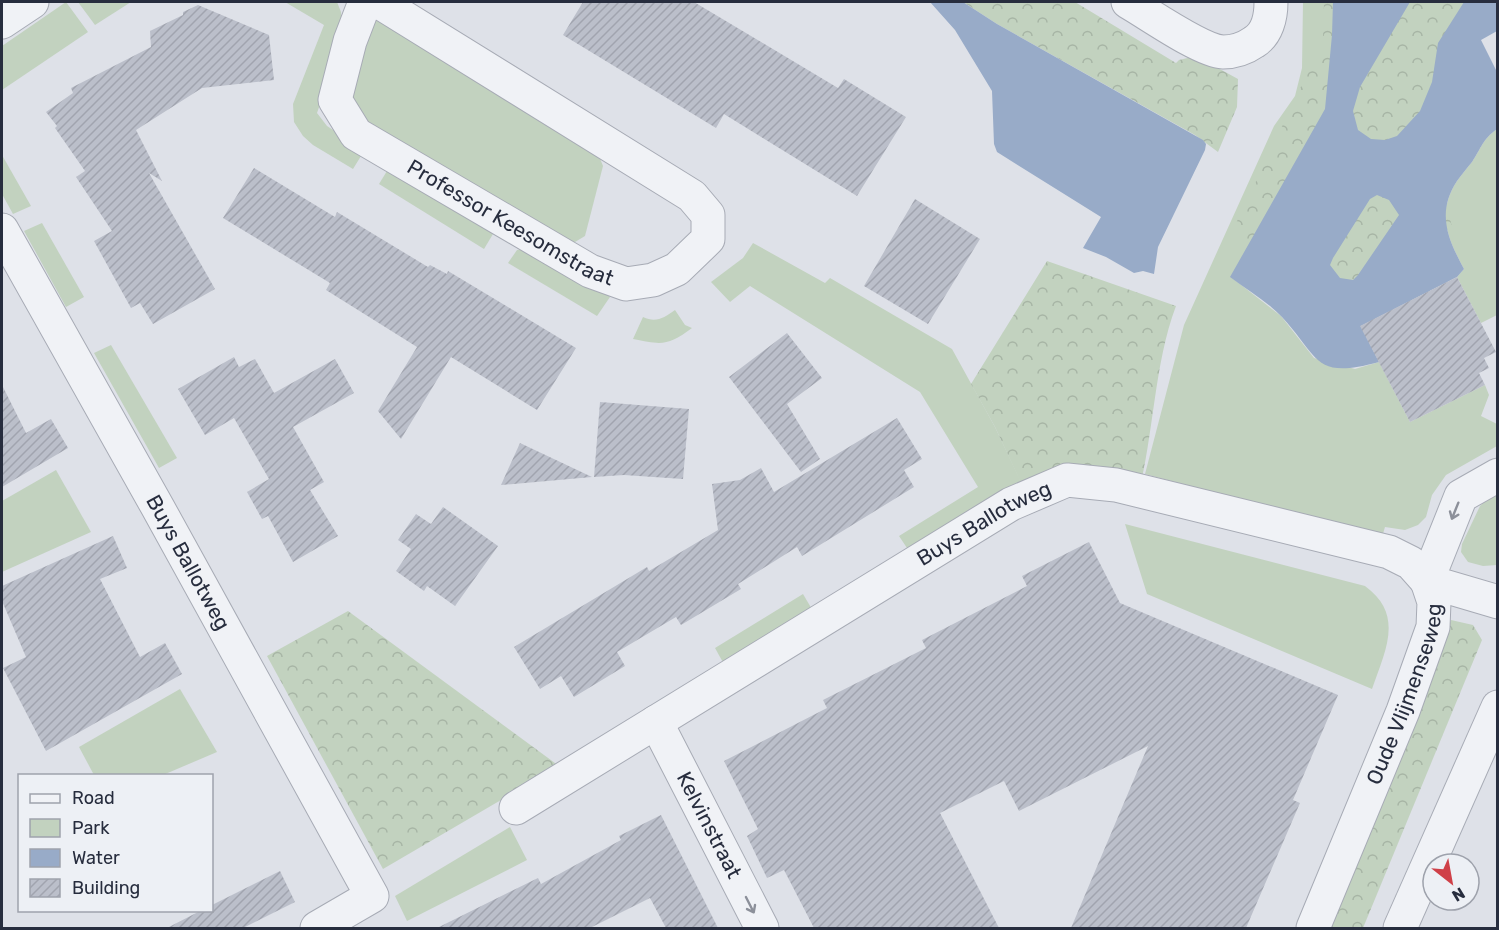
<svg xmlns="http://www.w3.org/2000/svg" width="1499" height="930" font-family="Rubik,sans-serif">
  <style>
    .green { fill: #c2d2bf }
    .forest { fill: url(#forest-crowns) }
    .water { fill: #98abc8; fill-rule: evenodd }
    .building { fill: url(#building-hatch) }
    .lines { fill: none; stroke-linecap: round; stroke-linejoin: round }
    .minor-casing { stroke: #a7abb5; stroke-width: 35 }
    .tertiary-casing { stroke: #a7abb5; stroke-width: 35 }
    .minor { stroke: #f0f2f6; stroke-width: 33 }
    .tertiary { stroke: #f0f2f6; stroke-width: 33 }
    .oneway { stroke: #8c909a }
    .labels { text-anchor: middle; stroke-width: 5; stroke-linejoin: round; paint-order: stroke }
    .street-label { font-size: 21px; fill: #272d3e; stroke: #edf0f5 }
  </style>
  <defs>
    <pattern id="forest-crowns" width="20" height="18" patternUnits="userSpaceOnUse" patternTransform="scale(1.5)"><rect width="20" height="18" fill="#c2d2bf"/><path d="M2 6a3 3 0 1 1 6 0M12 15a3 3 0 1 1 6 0" fill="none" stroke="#a7b5a5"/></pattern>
    <pattern id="building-hatch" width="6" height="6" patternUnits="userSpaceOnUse" patternTransform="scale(1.5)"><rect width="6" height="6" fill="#bbbfca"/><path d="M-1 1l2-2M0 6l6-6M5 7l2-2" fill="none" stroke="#a1a4af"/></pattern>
  </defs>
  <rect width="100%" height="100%" fill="#dee1e8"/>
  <g class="green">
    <path d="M66,2l22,30 -86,58v-44z"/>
    <path d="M78,2h53l-36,23z"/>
    <path d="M285,2h52l4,10 2,24 -26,77 10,13 32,21 2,9 -8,13 -40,-24 -10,-9 -9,-14 -1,-18 31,-79z"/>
    <path d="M1303,2h30l-8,107 -94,168 50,39 33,42 41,11 24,-7 31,60 75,-37 4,10 -8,21 16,8v22l-51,29 -14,20 -6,22 -8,8 -13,5 -20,-3 -3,10 -237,-63 39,-149 90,-199 21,-30 7,-28z"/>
    <path d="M374,14l223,137 6,15 -18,70 -10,6 -10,3 -207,-128 -9,-20z"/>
    <path d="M1497,129v186l-16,8 -24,-46 7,-8c-16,-30 -28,-56 -7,-88 5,-7 10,-13 15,-19 10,-15 10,-22 25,-33z"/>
    <path d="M2,155l29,51 -18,8 -11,-20z"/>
    <path d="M387,171l103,56 3,7 -9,15 -105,-65z"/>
    <path d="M42,223l42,74 -18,10 -42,-76z"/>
    <path d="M753,243l72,40 5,-5 122,71 43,78 27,57 -111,70 -12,-18 79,-49 -58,-95 -170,-106 -20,16 -19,-20 32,-24z"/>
    <path d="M528,248l62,35 20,14 -13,19 -89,-53 9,-13z"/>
    <path d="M675,310l10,15 7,3c-24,18 -30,17 -59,11l10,-22c13,6 21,1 32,-7z"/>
    <path d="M111,345l66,113 -18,10 -65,-115z"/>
    <path d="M56,470l35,62 -89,40v-71z"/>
    <path d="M1497,490v75l-14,1 -15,-4 -7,-10 1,-8 18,-38z"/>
    <path d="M1125,524l240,62c40,29 20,65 7,103l-225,-95z"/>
    <path d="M803,594l10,17 -88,55 -10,-18z"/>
    <path d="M180,689l37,63 -54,23h-69l-15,-28z"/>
    <path d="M510,827l17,33 -120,61 -12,-25z"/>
  </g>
  <g class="forest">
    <path d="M963,2h112l101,61 3,-3 17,-4 42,23 -1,28 -19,45 -23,-17 -198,-111z"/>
    <path d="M1324,2h156l-43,164 15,61 -128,83 -94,-74 93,-196z"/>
    <path d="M1047,261l129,45c-22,58 -22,128 -38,189l-110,3 -33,-71 -24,-43z"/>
    <path d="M348,611l211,155 -176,103 -116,-213z"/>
    <path d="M1451,620l22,5 9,15 -119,288h-37z"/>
  </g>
  <g class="water">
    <path d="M930,2h33l34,22 206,116 3,4 -1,6 -47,97 -4,27 -11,-3 -9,2 -28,-16 -23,-9 18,-31 -104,-65 -3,-8 -2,-53 -37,-61z"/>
    <path d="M1333,2h77l-50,85 -7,24 5,19 13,9 14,1 12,-4 23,-25 12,-29 6,-39 26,-41h33v29l-16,9 16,32v57c-15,11 -15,18 -25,33 -5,6 -10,12 -15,19 -21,32 -9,58 7,88l-7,8 -96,49 18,36c-66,18 -59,-4 -97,-45 -14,-15 -35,-27 -52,-40l95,-168 7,-74zM1377,195l12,5 10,15 -41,60 -5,5 -13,-2 -10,-13 3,-7 37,-59z"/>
  </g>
  <g class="building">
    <path d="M583,2h111l144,86 6,-9 62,38 -49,79 -133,-82 -8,14 -153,-93z"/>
    <path d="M198,5l71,30 5,45 -72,8 -66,42 26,51 -13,-8 66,116 -62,35 -13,-21 -9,5 -37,-67 18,-10 -36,-54 9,-6 -30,-43 2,-2 -11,-14 27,-19 -2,-5 80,-41 -1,-16 33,-16v-3z"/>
    <path d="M254,168l81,49 2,-5 91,55 2,-2 17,9 1,-3 128,77 -39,62 -86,-53 -50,82 -23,-28 39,-64 -91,-57 4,-7 -107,-65z"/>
    <path d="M915,199l65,40 -52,85 -64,-38z"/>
    <path d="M1457,277l39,75 -12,6 5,10 -10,5 6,12 -75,37 -50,-96z"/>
    <path d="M787,333l35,45 -35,26 33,55 -19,13 -72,-95z"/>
    <path d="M234,357l5,10 16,-8 19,34 61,-34 19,34 -61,34 31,55 -14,8 28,46 -45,26 -25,-46 -6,3 -15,-27 22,-13 -35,-61 -29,17 -27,-46z"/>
    <path d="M2,385l24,48 25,-14 17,29 -66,39z"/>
    <path d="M600,402l89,7 -6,70 -59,-4 -30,2z"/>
    <path d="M897,418l25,41 -18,11 10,17 -112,69 -5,-9 -59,37 3,5 -60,36 -5,-8 -59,35 8,14 -51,31 -13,-21 -21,13 -26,-42 133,-80 2,4 69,-41 -6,-46 28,-4 21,-12 13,24z"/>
    <path d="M520,443l72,34 -91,8z"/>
    <path d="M443,507l55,39 -43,60 -28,-20 -3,5 -28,-20 15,-22 -13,-9 18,-26 15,10z"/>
    <path d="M113,536l14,32 -27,11 40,78 25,-14 17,31 -136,77 -43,-83 23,-11 -24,-56v-15z"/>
    <path d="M1089,542l31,61 218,92 -45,105 7,3 -54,125h-175l77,-182 -129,65 -15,-30 -64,32 59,115h-185l-30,-58 -17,8 -20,-42 11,-7 -34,-68 103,-53 -4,-8 103,-52 -4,-8 105,-54 -5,-10z"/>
    <path d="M661,815l57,113h-52l-16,-30 -60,30h-153l101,-50 3,6 80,-44 -2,-4z"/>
    <path d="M280,871l15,31 -52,26h-76l35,-18h10v-5z"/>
  </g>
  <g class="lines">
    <g class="minor-casing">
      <g id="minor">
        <path id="s1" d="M365,2l-15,39 -15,59 21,34 234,137 36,13 27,-4 24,-11 31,-30v-24l-16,-19 -313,-194"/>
        <path d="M1128,2c21,12 73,49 95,50 12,0 21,-3 31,-10 13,-8 17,-25 17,-40"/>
        <path d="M2,22l30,-20"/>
        <path id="s2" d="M2,230l155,276 215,390 -55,32"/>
        <path id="s3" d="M656,722l106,206"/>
        <path id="s4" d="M516,808l495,-304 56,-24 49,5 273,67 22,11 16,18 71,21"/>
        <path id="s5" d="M1313,928l90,-217 30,-84 1,-25 -7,-21 34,-85 37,-21"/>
      </g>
    </g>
    <g class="tertiary-casing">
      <path id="tertiary" d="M1400,928l98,-221"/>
    </g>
    <use href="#minor" class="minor"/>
    <use href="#tertiary" class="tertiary"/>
  </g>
  <defs><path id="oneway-shaft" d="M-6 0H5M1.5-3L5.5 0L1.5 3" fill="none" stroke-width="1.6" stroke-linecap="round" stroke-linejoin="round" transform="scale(1.5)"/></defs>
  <g class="oneway">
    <use href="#oneway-shaft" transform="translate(1455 511) rotate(112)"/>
    <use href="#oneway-shaft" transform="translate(750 905) rotate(63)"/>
  </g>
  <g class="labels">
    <g class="street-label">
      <text dy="7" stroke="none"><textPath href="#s1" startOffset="321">Professor Keesomstraat</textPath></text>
      <text dy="7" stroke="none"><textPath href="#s4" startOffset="548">Buys Ballotweg</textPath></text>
      <text dy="7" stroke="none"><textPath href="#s2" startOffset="381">Buys Ballotweg</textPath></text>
      <text dy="7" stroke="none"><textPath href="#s5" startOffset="252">Oude Vlijmenseweg</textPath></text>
      <text dy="7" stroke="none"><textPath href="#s3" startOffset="116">Kelvinstraat</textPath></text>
    </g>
  </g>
  <rect width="1499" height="930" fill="none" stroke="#272d3e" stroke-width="6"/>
  <rect x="18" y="774" width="195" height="138" fill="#edf0f5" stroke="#9ea2ac" stroke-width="1.5"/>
  <rect x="30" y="794" width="30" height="9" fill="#f0f2f6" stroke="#9ea2ac" stroke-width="1.5"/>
  <text x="72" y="804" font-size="18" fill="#272d3e">Road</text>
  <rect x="30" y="819" width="30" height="18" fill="#c2d2bf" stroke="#9ea2ac" stroke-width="1.5"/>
  <text x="72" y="834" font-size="18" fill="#272d3e">Park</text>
  <rect x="30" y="849" width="30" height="18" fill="#98abc8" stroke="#9ea2ac" stroke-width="1.5"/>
  <text x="72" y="864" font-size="18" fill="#272d3e">Water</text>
  <rect x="30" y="879" width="30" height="18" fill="url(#building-hatch)" stroke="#9ea2ac" stroke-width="1.5"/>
  <text x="72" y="894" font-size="18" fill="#272d3e">Building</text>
  <g transform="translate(1451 882) rotate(149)"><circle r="28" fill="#edf0f5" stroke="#9ea2ac" stroke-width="1.5"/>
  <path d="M0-4.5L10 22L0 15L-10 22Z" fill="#cf4048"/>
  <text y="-9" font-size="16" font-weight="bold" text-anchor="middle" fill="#272d3e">N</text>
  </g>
</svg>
